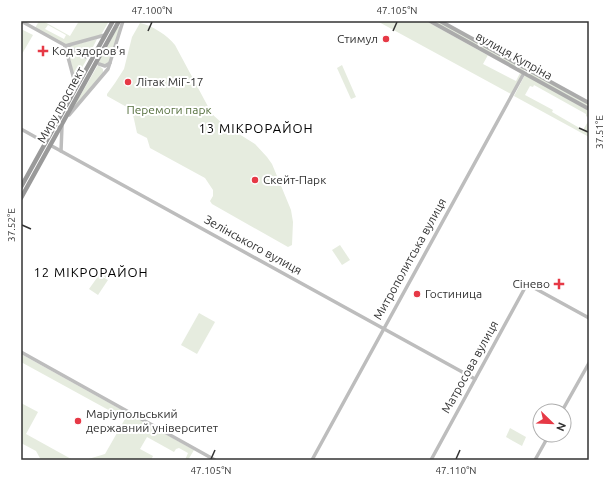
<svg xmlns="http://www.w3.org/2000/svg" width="610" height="481" font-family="Ubuntu,sans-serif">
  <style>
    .green { fill: #e6ecdf; fill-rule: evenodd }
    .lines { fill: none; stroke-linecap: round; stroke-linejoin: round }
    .secondary { stroke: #bdbdbd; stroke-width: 3.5 }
    .primary { stroke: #ababab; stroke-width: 4 }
    .highway { stroke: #9a9a9a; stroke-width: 4.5 }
    .ticks { fill: none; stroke: #333; stroke-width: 1.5 }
    .poi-dot { fill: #e63946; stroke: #fff; stroke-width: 1.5 }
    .labels { text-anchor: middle; stroke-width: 4; stroke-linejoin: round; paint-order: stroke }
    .poi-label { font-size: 12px; fill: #333; stroke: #fff; text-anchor: start }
    .street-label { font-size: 12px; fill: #333; stroke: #fff }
    .park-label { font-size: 12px; fill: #56703f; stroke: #fff }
    .neighbourhood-label { font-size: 13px; letter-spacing: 1px; fill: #000; stroke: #fff }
    .neatline { fill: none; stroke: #333; stroke-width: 1.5 }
    .ticks-label { font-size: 10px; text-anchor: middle; fill: #333 }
  </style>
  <rect width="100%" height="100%" fill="#fff"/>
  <g class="green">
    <path d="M39,21h4l27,15 9,-15h30l-8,14 -36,10 -30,-17zM48,25l18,10 -2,4 -19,-10z"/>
    <path d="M377,21h49l96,53 -11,20zM488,55l32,18 -4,8 -33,-17z"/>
    <path d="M432,21h6l87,48 -1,2z"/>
    <path d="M140,23c12,2 28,13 35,22l37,69 11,10 32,20 12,13 5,7 19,46 2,12 -1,23 -4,2 -76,-43 -2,-3 3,-5v-6l-8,-12 -55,-30 -3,-10 -10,-5 -5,-23 -25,-14v-2l8,-11 9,-14 8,-32z"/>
    <path d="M118,27h2l-10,34 -5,4 -7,-2z"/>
    <path d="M21,29l12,6 -11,19 -1,-1z"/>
    <path d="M97,39l-9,18 -19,-11z"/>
    <path d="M67,48l20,11 -11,19h-1z"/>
    <path d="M98,65l5,4v5l-30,34z"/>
    <path d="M342,65l14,32 -5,2 -14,-31z"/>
    <path d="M527,70l62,34v3l-63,-34z"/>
    <path d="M525,75l64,36v7l-3,-2v-2l-52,-29 -1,2 -3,-1 -5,9 28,15 -1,2 31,18 6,-10v17l-75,-41z"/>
    <path d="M340,245l10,15 -8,5 -10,-15z"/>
    <path d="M101,266l9,7 -4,5 -9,-7z"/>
    <path d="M99,275l9,5 -10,15 -9,-6z"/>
    <path d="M199,313l16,9 -18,32 -16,-9z"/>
    <path d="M21,354l173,96 -6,10h-3l3,-7 -9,-5 -3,1 -2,3 -27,-15 -7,12 13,7 -2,4h-66l20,-6 20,-35 -104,-57z"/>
    <path d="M21,403l17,9 -12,22 47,26h-32l-5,-9 -15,-8z"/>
    <path d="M510,428l16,9 -4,9 -16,-9z"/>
  </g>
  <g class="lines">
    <g class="secondary">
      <path d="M21,21l65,36"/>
      <path d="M65,46l11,41"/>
      <path d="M65,46l40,-11"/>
      <path d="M99,64l6,2 5,-3"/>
      <path d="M69,115l39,-46 15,-48"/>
      <path d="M21,129l25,14"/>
      <path d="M50,145l425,234"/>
      <path d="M61,151l1,-25"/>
      <path d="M21,352l194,108"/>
      <path d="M562,411l27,-48"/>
      <path d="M312,460l212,-387"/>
      <path d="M431,460l96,-176 62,34"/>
      <path d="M535,460l14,-25"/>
    </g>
    <g class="primary">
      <path d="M430,21l159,88"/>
      <path d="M440,21l149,82"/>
    </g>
    <g class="highway">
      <path d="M21,187l92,-166"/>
      <path d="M21,198l98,-177"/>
    </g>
  </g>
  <path class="ticks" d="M148,31l4,-9M393,31l4,-9M579,128l9,4M22,225l9,4M211,459l4,-9M456,459l4,-9"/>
  <g class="poi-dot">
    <circle cx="386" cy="39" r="4"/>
    <path d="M41 45h4v4h4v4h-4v4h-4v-4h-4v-4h4z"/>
    <circle cx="128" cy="82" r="4"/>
    <circle cx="255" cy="180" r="4"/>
    <path d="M557 278h4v4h4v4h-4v4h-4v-4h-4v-4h4z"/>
    <circle cx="417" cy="294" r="4"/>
    <circle cx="78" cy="421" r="4"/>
  </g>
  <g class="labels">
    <g class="poi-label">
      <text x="378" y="43" text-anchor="end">Стимул</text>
      <text x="52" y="55">Код здоров'я</text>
      <text x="136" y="86">Літак МіГ-17</text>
      <text x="263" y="184">Скейт-Парк</text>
      <text x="550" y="288" text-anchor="end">Сінево</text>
      <text x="425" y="298">Гостиница</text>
      <text x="86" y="418">Маріупольський<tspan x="86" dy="14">державний університет</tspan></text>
    </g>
    <g class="street-label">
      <text transform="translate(514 56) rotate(29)" y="4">вулиця Купріна</text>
      <text transform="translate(61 105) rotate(-61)" y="4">Миру проспект</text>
      <text transform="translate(253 245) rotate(29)" y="4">Зелінського вулиця</text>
      <text transform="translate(410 259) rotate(-61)" y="4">Митрополитська вулиця</text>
      <text transform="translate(470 367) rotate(-61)" y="4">Матросова вулиця</text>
    </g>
    <g class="park-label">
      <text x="169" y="114">Перемоги парк</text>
    </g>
    <g class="neighbourhood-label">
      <text x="256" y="133">13 МІКРОРАЙОН</text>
      <text x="91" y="277">12 МІКРОРАЙОН</text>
    </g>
  </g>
  <rect width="610" height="481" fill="none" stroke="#ffffff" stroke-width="44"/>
  <g transform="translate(552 423) rotate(113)"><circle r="19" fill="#ffffff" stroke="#adadad"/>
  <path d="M0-3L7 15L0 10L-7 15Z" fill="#e63946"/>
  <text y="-6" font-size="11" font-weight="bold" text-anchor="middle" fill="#333333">N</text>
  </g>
  <rect x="22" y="22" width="566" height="437" class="neatline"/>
  <g class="ticks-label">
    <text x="152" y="14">47.100°N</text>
    <text x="397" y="14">47.105°N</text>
    <text transform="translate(599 132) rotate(-90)" y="4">37.51°E</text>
    <text transform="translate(11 225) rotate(-90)" y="4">37.52°E</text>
    <text x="211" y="474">47.105°N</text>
    <text x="456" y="474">47.110°N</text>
  </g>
</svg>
